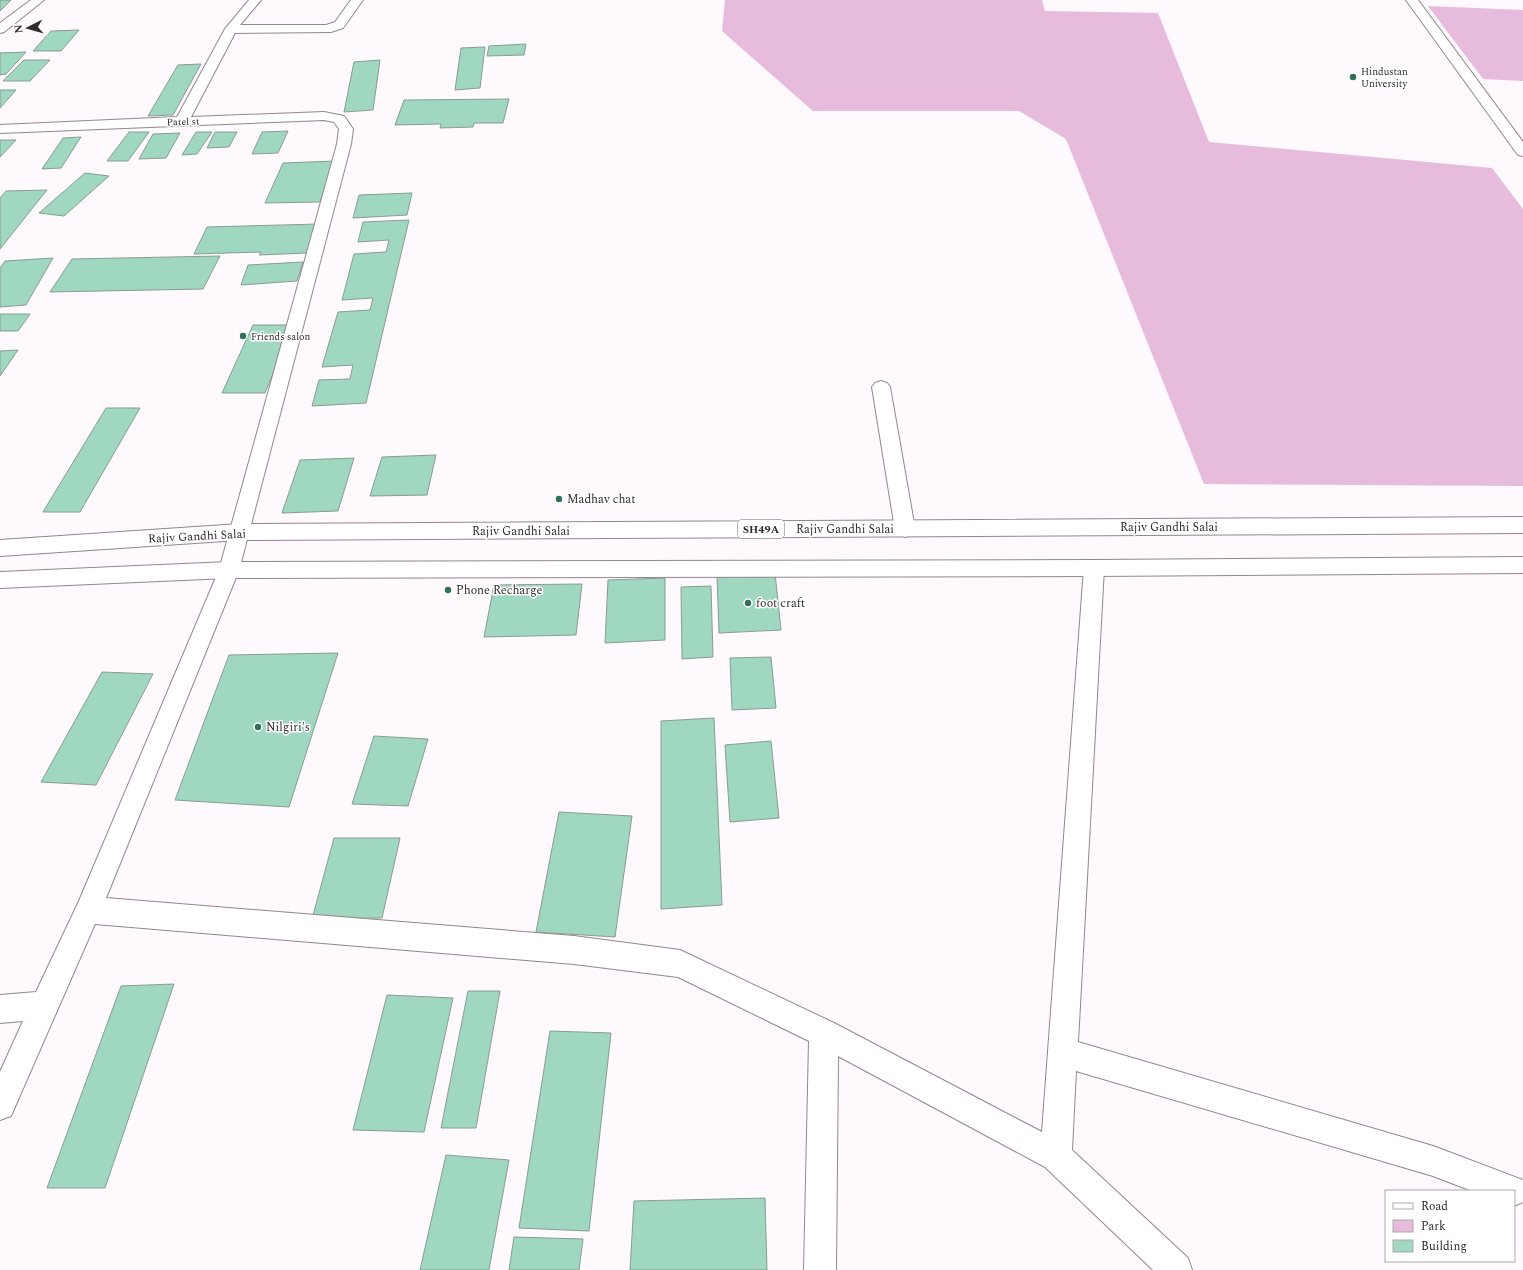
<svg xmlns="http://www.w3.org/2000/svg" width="1523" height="1270" font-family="Spectral,serif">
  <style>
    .green { fill: #e6bbdb }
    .building { fill: #9fd7c0; stroke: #899c94 }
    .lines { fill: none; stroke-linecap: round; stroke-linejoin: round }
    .minor-casing { stroke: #958591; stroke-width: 2 }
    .major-casing { stroke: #958591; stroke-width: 2 }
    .minor { fill: #fff; fill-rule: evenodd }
    .major { fill: #fff; fill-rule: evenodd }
    .poi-dot { fill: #336f59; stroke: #fff; stroke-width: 1.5 }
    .labels { text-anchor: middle; stroke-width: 3; stroke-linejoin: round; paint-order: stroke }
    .far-poi-label { font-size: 10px; fill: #30292e; stroke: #fff; text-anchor: start }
    .far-street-label { font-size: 10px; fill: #30292e; stroke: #fff }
    .shield { fill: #fff; stroke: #6e696d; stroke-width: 1 }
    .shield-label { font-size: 11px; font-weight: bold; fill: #30292e }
    .poi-label { font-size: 12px; fill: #30292e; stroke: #fff; text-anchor: start }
    .street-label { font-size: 12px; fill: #30292e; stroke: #fff }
  </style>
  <rect width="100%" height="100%" fill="#fdf9fc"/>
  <g class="green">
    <path d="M725,0h317l3,11 113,2 51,129 283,26 31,41v277l-319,-2 -138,-345 -47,-28h-206l-91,-80z"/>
    <path d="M1428,6l95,4v71l-40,-2z"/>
  </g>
  <g class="building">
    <path d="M0,0h11l-11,11z"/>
    <path d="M79,30l-18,21h-28l18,-20z"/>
    <path d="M526,44l-2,11 -37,1 2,-10z"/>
    <path d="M485,47l-5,41 -25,2 6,-42z"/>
    <path d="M26,52l-20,22 -6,1v-22z"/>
    <path d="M24,60h26l-20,21h-27z"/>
    <path d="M380,60l-7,50 -29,2 10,-50z"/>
    <path d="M201,64l-28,51 -25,1 30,-51z"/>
    <path d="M0,90h16l-16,18z"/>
    <path d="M509,99l-6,24h-29l-1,4 -33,1 1,-4 -46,1 9,-25z"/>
    <path d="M288,131l-10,22 -26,1 10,-22z"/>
    <path d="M129,132h20l-21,29h-21z"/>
    <path d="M196,132h16l-15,22 -15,1z"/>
    <path d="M215,132h22l-8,15 -22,1z"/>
    <path d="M180,133l-14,25 -27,1 14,-25z"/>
    <path d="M81,137l-20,31 -19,1 21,-31z"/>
    <path d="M0,140h16l-16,17z"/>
    <path d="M336,161l-16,41 -55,1 18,-40z"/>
    <path d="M85,173l24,3 -45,40 -25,-3z"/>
    <path d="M47,190l-47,59v-51l6,-7z"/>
    <path d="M412,193l-5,22 -54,3 6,-23z"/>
    <path d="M409,220l-43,183 -54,3 7,-26 31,-1 3,-14 -31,2 16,-55 32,-2 3,-12 -31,2 12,-46 32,-2 3,-12 -31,2 5,-20z"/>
    <path d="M318,224l-12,29 -47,2 2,-3 -67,2 13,-27z"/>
    <path d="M220,256l-17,33 -153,3 22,-33z"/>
    <path d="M53,258l-27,47 -26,2v-39l5,-7z"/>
    <path d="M303,262l-6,19 -56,4 7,-20z"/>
    <path d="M0,314h30l-12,17h-18z"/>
    <path d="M253,325h40l-28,68h-43z"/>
    <path d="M18,350l-18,26v-25z"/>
    <path d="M106,408h34l-60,104h-37z"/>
    <path d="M436,455l-9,40 -57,1 12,-39z"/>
    <path d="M354,458l-16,53 -56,2 18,-53z"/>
    <path d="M775,573l6,57 -62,3 -2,-57z"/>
    <path d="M665,578v62l-60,3 3,-63z"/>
    <path d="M582,584l-6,51 -92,2 10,-52z"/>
    <path d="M711,586l2,71 -31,2 -1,-72z"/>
    <path d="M338,653l-49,154 -114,-7 54,-145z"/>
    <path d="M771,657l5,51 -44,2 -2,-52z"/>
    <path d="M102,672l51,2 -57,111 -55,-3z"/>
    <path d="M714,718l8,187 -61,4v-188z"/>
    <path d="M374,736l54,3 -20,67 -56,-2z"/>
    <path d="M771,741l8,77 -49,4 -5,-77z"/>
    <path d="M559,812l73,4 -17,121 -79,-5z"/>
    <path d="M334,838h66l-18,80 -70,1z"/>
    <path d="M174,984l-69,204h-58l74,-202z"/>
    <path d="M468,991h32l-24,137h-35z"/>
    <path d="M387,995l66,3 -29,134 -71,-2z"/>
    <path d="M550,1031l61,2 -22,198 -70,-3z"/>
    <path d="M446,1155l63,5 -20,110h-69z"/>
    <path d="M765,1198l2,72h-137l4,-69z"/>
    <path d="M514,1237l69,2 -4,31h-70z"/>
  </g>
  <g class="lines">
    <g class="minor-casing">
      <g id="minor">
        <path d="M31,0h13l-40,32 -4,1v-10z"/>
        <path d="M249,0h12l-21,25h86l9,-3 16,-22h12l-20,28 -12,4 -96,1 -44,84 133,-5 20,4 9,13 -2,15 -112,426 -133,328 468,38 106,14 154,73 208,109 42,-564 3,-6 7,-2 7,2 3,6 -26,474 355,104 90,34v22l-9,4v-15h-42l-39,-15 -357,-105 -4,79 116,108 4,12h-39l-108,-103 -207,-111 -2,214h-32l5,-229 -131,-64 -104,-13 -479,-40 -84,192 -11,4v-48l23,-51 -23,2v-28l36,-3 43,-91 140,-331 118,-426 2,-15 -5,-7 -10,-2 -324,13v-8l177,-8 48,-88z"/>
        <path d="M1406,0h12l105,142v14l-5,-1z"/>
        <path d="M881,381l6,2 3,4 25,142 -3,5 -7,3 -7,-3 -3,-5 -23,-142 3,-4z"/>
      </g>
    </g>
    <g class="major-casing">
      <g id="major">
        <path d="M1523,517v16l-1283,7 -240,16v-16l240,-16z"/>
        <path d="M1523,557v16l-429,3 -865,2 -229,10v-16l229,-10 865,-2z"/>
      </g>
    </g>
    <use href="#minor" class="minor"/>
    <use href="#major" class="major"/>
  </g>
  <g class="poi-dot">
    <circle cx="1353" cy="77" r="4"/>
    <circle cx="243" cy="336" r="4"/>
    <circle cx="559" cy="499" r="4"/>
    <circle cx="448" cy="590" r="4"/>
    <circle cx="748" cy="603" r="4"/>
    <circle cx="258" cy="727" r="4"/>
  </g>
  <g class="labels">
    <g class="far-poi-label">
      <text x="1361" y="75">Hindustan<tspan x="1361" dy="12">University</tspan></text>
      <text x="251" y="340">Friends salon</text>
    </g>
    <g class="far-street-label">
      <text transform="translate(183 121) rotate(-2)" y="4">Patel st</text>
    </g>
    <rect class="shield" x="738" y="520" width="46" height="18" rx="3"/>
    <g class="shield-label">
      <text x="761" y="533">SH49A</text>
    </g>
    <g class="poi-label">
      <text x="567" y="503">Madhav chat</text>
      <text x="456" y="594">Phone Recharge</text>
      <text x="756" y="607">foot craft</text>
      <text x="266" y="731">Nilgiri's</text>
    </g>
    <g class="street-label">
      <text x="1169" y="531">Rajiv Gandhi Salai</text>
      <text x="845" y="533">Rajiv Gandhi Salai</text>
      <text x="521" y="535">Rajiv Gandhi Salai</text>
      <text transform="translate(197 536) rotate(-3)" y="4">Rajiv Gandhi Salai</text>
    </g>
  </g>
  <rect x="1385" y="1190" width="130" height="72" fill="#ffffff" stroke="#aca9ab"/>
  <rect x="1393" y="1203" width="20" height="6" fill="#ffffff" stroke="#aca9ab"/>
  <text x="1421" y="1210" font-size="12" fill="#30292e">Road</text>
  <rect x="1393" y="1220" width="20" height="12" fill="#e6bbdb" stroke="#aca9ab"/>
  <text x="1421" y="1230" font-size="12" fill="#30292e">Park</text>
  <rect x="1393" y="1240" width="20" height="12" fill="#9fd7c0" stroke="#aca9ab"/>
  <text x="1421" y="1250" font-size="12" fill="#30292e">Building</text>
  <g transform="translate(28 28) rotate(264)" stroke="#ffffff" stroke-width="3" paint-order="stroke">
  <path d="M0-3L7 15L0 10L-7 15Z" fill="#30292e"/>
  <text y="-6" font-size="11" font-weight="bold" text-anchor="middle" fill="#30292e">N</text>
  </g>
</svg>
